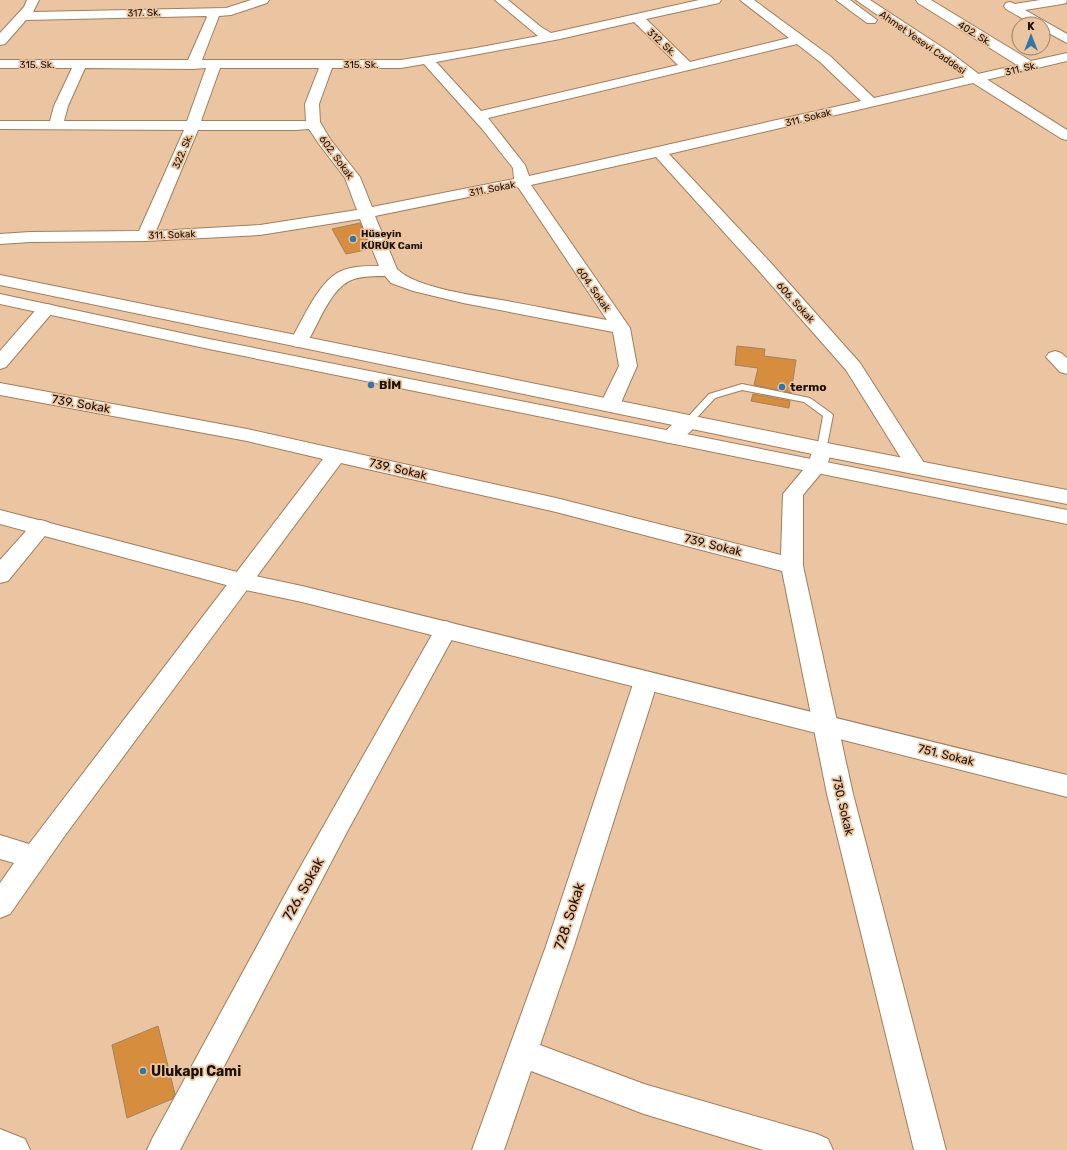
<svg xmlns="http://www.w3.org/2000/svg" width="1067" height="1150" font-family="Rubik,sans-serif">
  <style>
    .building { fill: #d68e3e; stroke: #a4815f }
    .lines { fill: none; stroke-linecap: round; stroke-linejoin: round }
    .service-casing { stroke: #a17e5c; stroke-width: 2 }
    .minor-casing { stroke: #a17e5c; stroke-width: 2 }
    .tertiary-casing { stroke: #a17e5c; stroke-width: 2 }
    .secondary-casing { stroke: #a17e5c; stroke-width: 2 }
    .service { fill: #fff; fill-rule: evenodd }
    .minor { fill: #fff; fill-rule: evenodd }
    .tertiary { fill: #fff; fill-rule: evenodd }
    .secondary { fill: #fff; fill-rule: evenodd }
    .poi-dot { fill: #3176ab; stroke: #ebc5a1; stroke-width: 1.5 }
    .labels { text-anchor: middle; stroke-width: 3.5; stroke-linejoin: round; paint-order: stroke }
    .far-street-label { font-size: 10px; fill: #1b0e03; stroke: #ebc5a1 }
    .far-poi-label { font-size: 10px; font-weight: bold; fill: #1b0e03; stroke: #ebc5a1; text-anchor: start }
    .poi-label { font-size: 12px; font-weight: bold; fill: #1b0e03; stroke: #ebc5a1; text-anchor: start }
    .street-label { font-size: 12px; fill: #1b0e03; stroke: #ebc5a1 }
    .near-street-label { font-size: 14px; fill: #1b0e03; stroke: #ebc5a1 }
    .near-poi-label { font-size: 14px; font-weight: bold; fill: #1b0e03; stroke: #ebc5a1; text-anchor: start }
  </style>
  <rect width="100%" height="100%" fill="#ebc5a1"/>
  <g class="building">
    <path d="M360,223l10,26 -24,5 -14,-25z"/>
    <path d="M737,346l28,3 -1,7 32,4 -5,33 -37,-8 4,-17 -23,-3z"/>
    <path d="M753,394l37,7 -1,7 -38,-7z"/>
    <path d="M158,1026l17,68 -3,5 -45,19 -15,-73z"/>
  </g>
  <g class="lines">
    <g class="service-casing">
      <path id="service" d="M742,384l68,14 21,15 2,2 -7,36 -4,1 -5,-3 6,-33 -19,-14 -62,-12 -27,8 -23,25h-6l-2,-2 2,-2 23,-25z"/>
    </g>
    <g class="minor-casing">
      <g id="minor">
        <path d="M27,0h12l-6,12 193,-4 25,-8h18l-2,3 -36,12 -12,1 -17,44h199l75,-12 62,-12 -43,-36h13l33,27 10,6 148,-33h22l-2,3 -73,16 44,43 99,-24 -49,-38h14l76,56 44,42 143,-33 -99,-62 -2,-3h15l100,61 36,-8v8l-398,93 102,109 89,100 66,103 -3,5 -7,2 -7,-2 -63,-101 -87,-99 -103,-114 -125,28 99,143 7,38 -17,39 -3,4 -7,2 -7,-2 -3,-4 19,-39 -6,-34 -150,-29 -50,-12 -22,-8 -6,-7c-10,0 -22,0 -31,3 -24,7 -36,48 -49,67l-6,1 -6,-1 -3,-4c12,-21 27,-58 49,-70 12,-6 27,-6 40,-6l-19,-47 -100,16 -115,6 -115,1 -30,2v-10l30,-2 109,-1 45,-101 -184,-1v-8h50l4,-15 18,-38h-72v-8h188l19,-43 -1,-1 -180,4 -21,24 -5,1v-12l24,-26zM634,22l44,43 -197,46 -45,-49 124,-23zM797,44l23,18 41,39 -332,75 -4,-11 -37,-47zM424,64l59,66 30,38 1,11 -142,28 -12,-30 -30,-38 -10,-17 -1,-18 13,-36h69zM85,68l108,1 13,-1 -19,53h-123l4,-15zM220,68h99l-14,36 1,17h-105zM309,129l10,15 26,34 12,32 -97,15 -104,6 42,-101h98zM518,187l89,133c-33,-6 -67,-13 -100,-19 -28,-5 -90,-12 -110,-32l-22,-53z"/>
        <path d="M1040,0h27l-1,3 -4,1 -37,6 42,24v9l-24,-13v-6h-11l-26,-15 -2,-3 2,-3 4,-1 5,2z"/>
        <path d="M46,304l6,1 3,4 -3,4 -46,54 -6,2v-18l40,-46z"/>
        <path d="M1055,351l6,2 6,5v16l-7,-2 -14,-15 3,-4z"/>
        <path d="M0,383l247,46 309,69 225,57 2,-61 25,-30 7,-20 7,-2 7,2 3,5 -5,17 -24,29v71l50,228 93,356h-32l-87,-356 -45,-223 -226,-59 -215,-49 -275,371 -56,80 -10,4v-35l14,-20 -14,-4v-24l29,9 294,-385 -76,-18 -247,-46z"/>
        <path d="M689,415l7,2 3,4c-8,12 -21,24 -35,21l-3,-5c6,-9 17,-19 28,-22z"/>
        <path d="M41,520l7,2 4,5 -4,5 -40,49 -8,2v-23l34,-38z"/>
        <path d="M446,621l8,3 3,6 -110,202 -167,318h-33l5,-11 141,-259 145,-256z"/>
        <path d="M646,672l8,2 4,7 -84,265 -34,99 104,39 173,50 11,5 5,11h-70l-119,-36 -113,-43 -27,79h-32l74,-204 88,-265 4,-7z"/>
        <path d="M0,1129l25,10 5,11h-30z"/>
      </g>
    </g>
    <g class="tertiary-casing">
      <g id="tertiary">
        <path d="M836,0h14l27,20 -2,3h-8z"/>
        <path d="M856,0h14l81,53 29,22 87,55v10l-5,-1 -92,-58 -29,-22z"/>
        <path d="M0,510l241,63 61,13 765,189v22l-765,-195 -61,-13 -241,-65z"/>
      </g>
    </g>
    <g class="secondary-casing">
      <g id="secondary">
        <path d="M0,275l822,167 245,48v14l-245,-48 -822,-171z"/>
        <path d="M0,294l209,45 858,171v14l-858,-175 -209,-45z"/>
      </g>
    </g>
    <use href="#service" class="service"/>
    <use href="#minor" class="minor"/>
    <use href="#tertiary" class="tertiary"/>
    <use href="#secondary" class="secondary"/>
  </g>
  <g class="poi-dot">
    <circle cx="353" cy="239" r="4"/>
    <circle cx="371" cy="385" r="4"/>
    <circle cx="782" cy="387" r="4"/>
    <circle cx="143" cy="1071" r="4"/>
  </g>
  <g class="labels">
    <g class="far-street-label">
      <text transform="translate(144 12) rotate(-2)" y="4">317. Sk.</text>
      <text transform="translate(975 33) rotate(32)" y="4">402. Sk.</text>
      <text transform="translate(662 42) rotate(43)" y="4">312. Sk.</text>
      <text transform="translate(923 42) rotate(35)" y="4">Ahmet Yesevi Caddesi</text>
      <text x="37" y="68">315. Sk.</text>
      <text x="361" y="68">315. Sk.</text>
      <text transform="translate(1021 68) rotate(-13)" y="4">311. Sk.</text>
      <text transform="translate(808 117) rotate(-14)" y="4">311. Sokak</text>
      <text transform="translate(182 151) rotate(-67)" y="4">322. Sk.</text>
      <text transform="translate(337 157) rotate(54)" y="4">602. Sokak</text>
      <text transform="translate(492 188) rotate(-11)" y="4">311. Sokak</text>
      <text transform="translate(172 234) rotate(-2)" y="4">311. Sokak</text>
      <text transform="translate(594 289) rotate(55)" y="4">604. Sokak</text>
      <text transform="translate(796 302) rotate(48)" y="4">606. Sokak</text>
    </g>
    <g class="far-poi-label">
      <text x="361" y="237">Hüseyin<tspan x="361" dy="12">KÜRÜK Cami</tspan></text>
    </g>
    <g class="poi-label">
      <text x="379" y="389">BİM</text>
      <text x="790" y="391">termo</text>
    </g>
    <g class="street-label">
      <text transform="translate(81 404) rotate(10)" y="4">739. Sokak</text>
      <text transform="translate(398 469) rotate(13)" y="4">739. Sokak</text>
      <text transform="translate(713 545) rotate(14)" y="4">739. Sokak</text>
      <text transform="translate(946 755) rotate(14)" y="4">751. Sokak</text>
      <text transform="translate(843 806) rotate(77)" y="4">730. Sokak</text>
    </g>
    <g class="near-street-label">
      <text transform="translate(303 889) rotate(-61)" y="5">726. Sokak</text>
      <text transform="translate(569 916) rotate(-72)" y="5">728. Sokak</text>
    </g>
    <g class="near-poi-label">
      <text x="151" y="1076">Ulukapı Cami</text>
    </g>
  </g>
  <g transform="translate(1031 36)"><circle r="19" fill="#ebc5a1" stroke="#987c62"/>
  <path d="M0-3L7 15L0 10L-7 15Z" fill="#3176ab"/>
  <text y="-6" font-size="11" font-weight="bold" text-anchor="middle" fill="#1b0e03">K</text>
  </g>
</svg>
